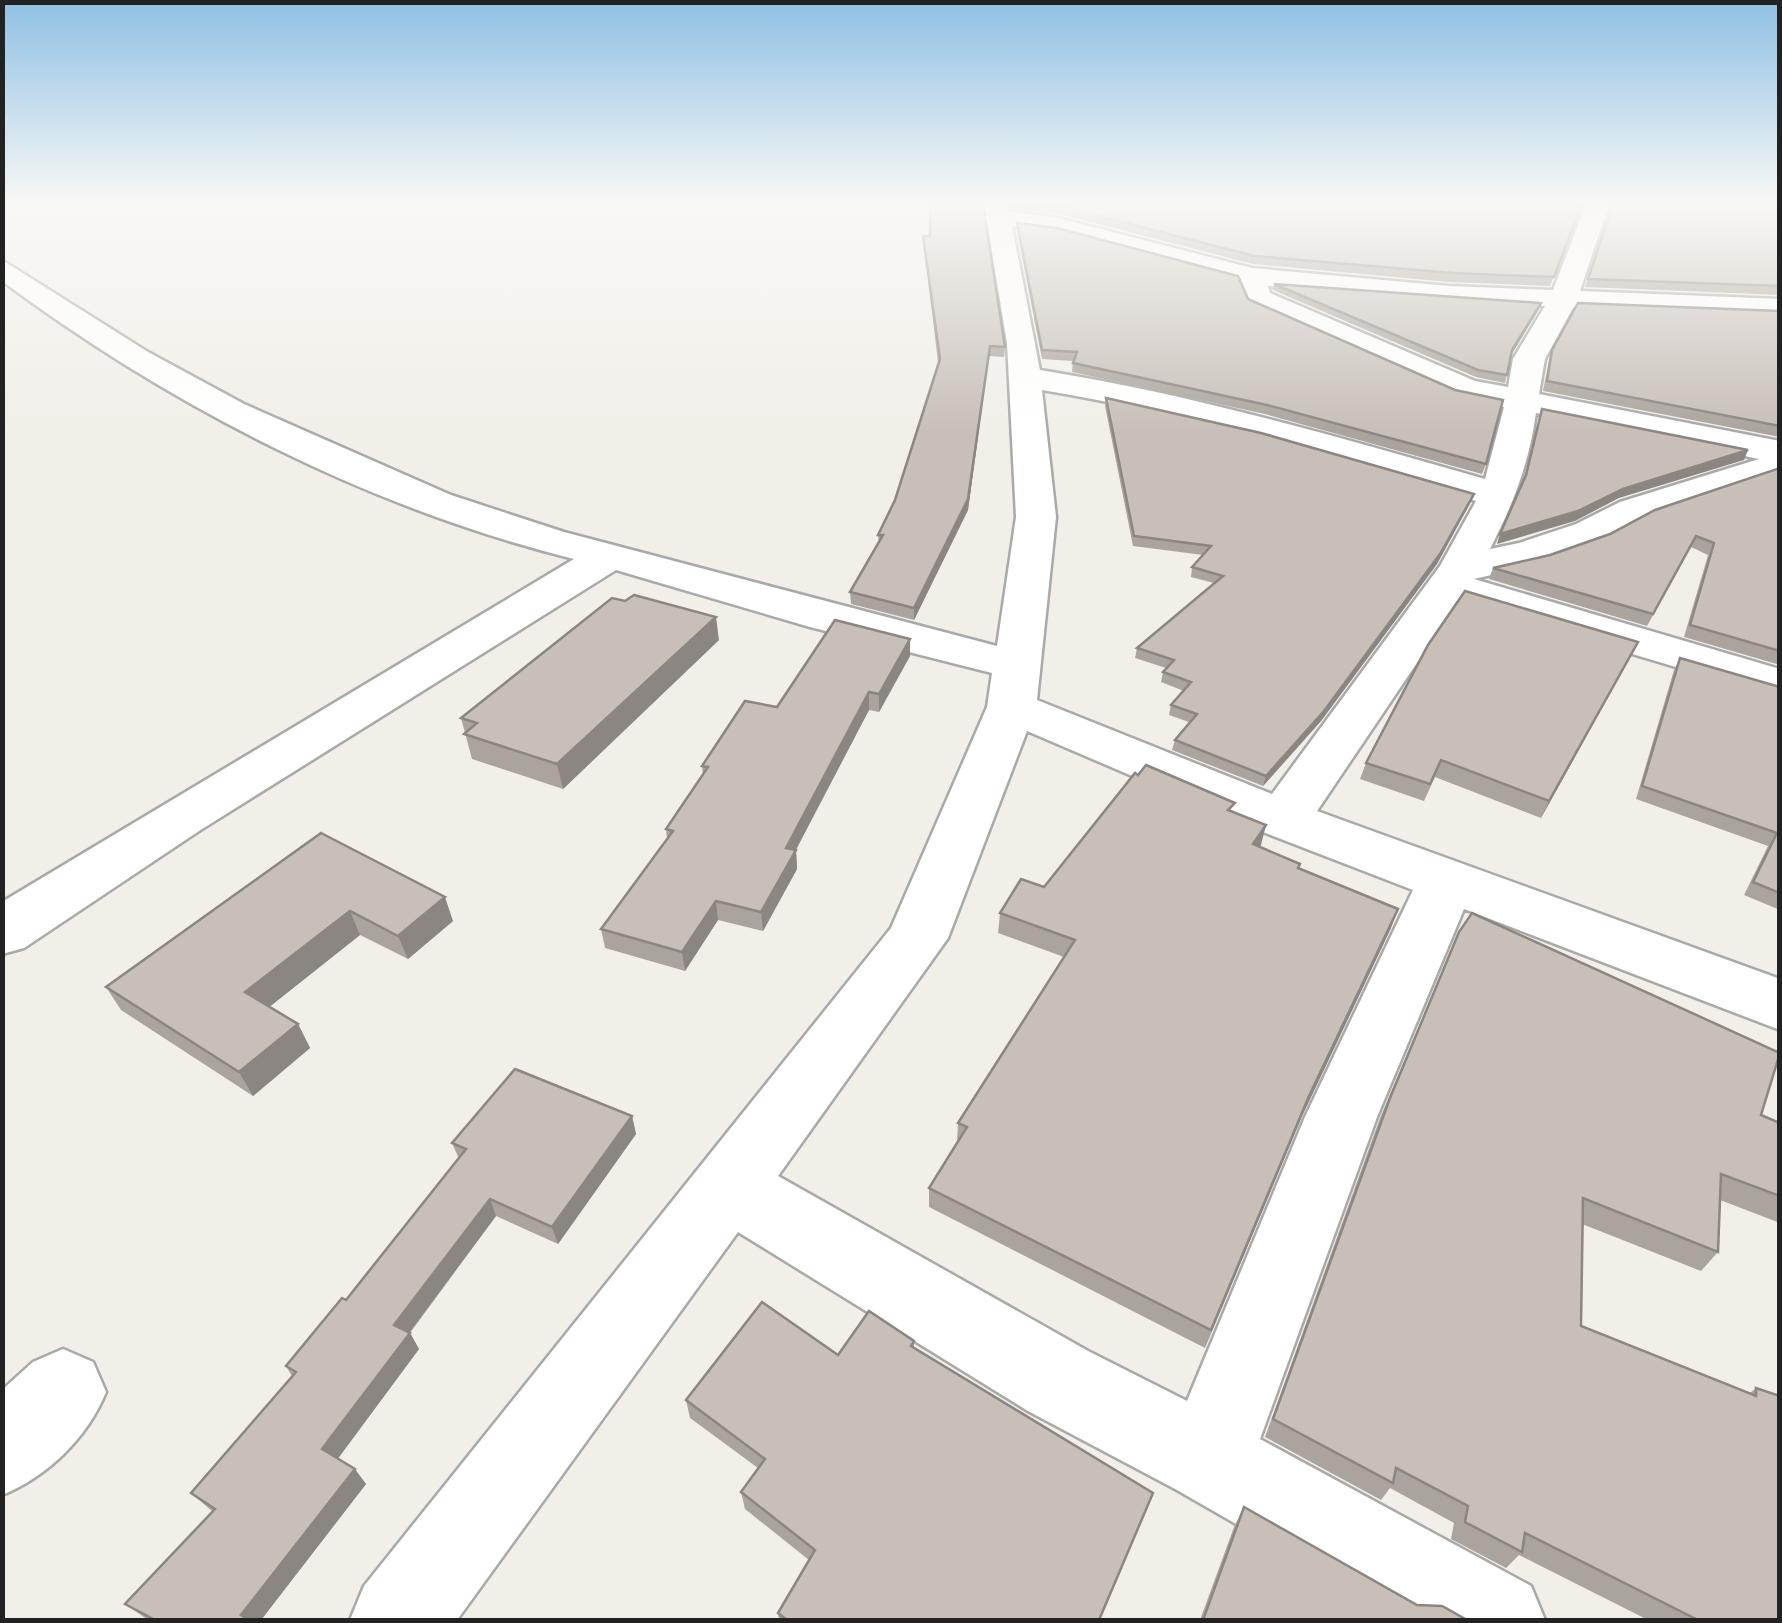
<svg xmlns="http://www.w3.org/2000/svg" width="1782" height="1623" font-family="'Public Sans',sans-serif">
  <style>
    .lines { fill: none; stroke-linecap: round; stroke-linejoin: round }
    .street-casing { stroke: #a9a9a9; stroke-width: 5 }
    .street { fill: #fff; fill-rule: evenodd }
    .wall { fill: #aba49e }
    .shaded-wall { fill: #8b8681 }
    .building { fill: #c7bfb8; stroke: #8b8681; stroke-width: 2.5 }
  </style>
  <rect width="100%" height="100%" fill="#f2efe9"/>
  <g class="lines">
    <g class="street-casing">
      <g id="street">
        <path d="M984,204h24l1,7 49,7 194,50 197,18 104,4 33,-86h23l-29,87 200,8v18l-207,-9 -28,51 -6,35 241,47v35l-132,42 -44,24 -60,21 -70,16 306,90v29l-322,-96 -141,209 463,168v51l-316,-121 -87,208 -117,322 271,147 14,34h-142l-226,-130 -149,-79 -290,-179 -281,388h-107l14,-34 527,-658 96,-221 5,-34 -182,-46 -194,-57 -417,261 -175,117 -22,6v-52l572,-343c-205,-51 -402,-152 -572,-278v-21l146,92 96,52 207,91 113,37 433,114 19,-129 -9,-174zM1012,226l45,6 182,49 9,23 206,92 50,11 -19,72c-146,-42 -295,-85 -445,-109zM1268,286l181,16 96,4 -32,53 -5,28 -33,-6 -205,-88zM1042,390c147,24 291,68 434,111l-36,65 -168,228 -235,-94 19,-183zM1536,413l223,46 -139,43 -44,22 -57,19 -29,6c23,-45 39,-85 46,-136zM1027,731l236,101 150,58 -108,227 -118,284 -99,-50 -310,-175 170,-238z"/>
        <path d="M63,1349l30,13 13,30c-19,46 -58,84 -104,103v-105l31,-28z"/>
      </g>
    </g>
    <use href="#street" class="street"/>
  </g>
  <g class="wall">
    <path d="M1010,204h572l-32,82 -101,-4 -196,-18 -194,-50 -47,-6z"/>
    <path d="M1612,204h168v91l-195,-8z"/>
    <path d="M1017,223l231,76 238,165 -4,10 -217,-60 -193,-42 1,-11 -31,-2 -25,-129z"/>
    <path d="M923,236h6l76,111 -1,10 -15,-1 -21,154 -54,110 -63,-16 -1,-12 29,-49 -1,-8 17,-35 43,-137z"/>
    <path d="M1274,284l267,19 -2,6 -28,45 -6,29 -29,-6 -203,-87z"/>
    <path d="M1780,311v126l-237,-46 6,-31 3,-10z"/>
    <path d="M1106,398l368,96 -4,9 -33,61 -116,157 -58,65 -91,-36 3,-10 14,-18 -20,-7 2,-10 13,-14 -23,-9 2,-10 3,-4 -31,-10 2,-10 77,-65 -23,-6 1,-10 11,-12 -70,-9 -28,-140z"/>
    <path d="M1780,468v197l-96,-28 24,-82 -17,-8 -44,79 -158,-47 4,-11 57,-13 60,-21z"/>
    <path d="M719,640l-156,149 -91,-30 -11,-41z"/>
    <path d="M910,656l-31,56 -10,-2 -73,140 1,19 -34,62 -45,-11 -33,51 -80,-23 -4,-19 66,-90 -1,-10 37,-54 -1,-9 75,-59z"/>
    <path d="M1630,657l-89,161 -106,-41 -11,24 -64,-22 6,-16z"/>
    <path d="M1680,658l100,29v223l-36,-15 24,-49 -132,-47 38,-129z"/>
    <path d="M1233,812l33,13 -7,22 40,22 92,59 -89,188 -97,232 -276,-141v-19l28,-46 1,-19 106,-166 -66,-24 2,-20 44,-26z"/>
    <path d="M321,833l132,88 -45,38 -48,-24 -91,72 29,17 12,24 -57,48 -132,-86 -15,-23z"/>
    <path d="M1450,953l311,162 19,8v100l-60,-23 -2,52 -17,19 -119,-47 -1,102 169,67 6,-5 24,232h-132l-129,-65 -13,13 -55,-29 3,-16 -64,-35 -9,12 -116,-63 115,-319z"/>
    <path d="M632,1116l4,18 -78,110 -62,-28 -86,117 9,16 -81,109 28,26 -105,136h-113l-23,-16 88,-92 -22,-19 101,-117 -6,-10 60,-66 113,-141 -7,-16z"/>
    <path d="M914,1341v7l239,145 -53,127h-321l-1,-7 31,-53 -64,-51 -4,-17 17,-24 -68,-50 -4,-18 152,-45z"/>
    <path d="M1244,1507l173,98 50,15h-267l34,-93z"/>
  </g>
  <g class="shaded-wall">
    <path d="M1541,303l-2,6 -29,48 2,-7z"/>
    <path d="M990,346l-22,164 -54,110v-12z"/>
    <path d="M1748,450l-4,10 -125,38 -44,23 -78,23 3,-10 123,-45z"/>
    <path d="M1474,494l-4,9 -33,61 -116,157 -58,65 3,-10z"/>
    <path d="M716,617l3,23 -156,149 -6,-25z"/>
    <path d="M910,639v17l-31,56v-18z"/>
    <path d="M1638,642l-8,15 -89,161 8,-17z"/>
    <path d="M869,692v18l-76,145 3,-5 1,19 -34,62 -2,-19 25,-64z"/>
    <path d="M1266,825l-5,20 -13,19 5,-20z"/>
    <path d="M445,897l8,24 -45,38 -10,-23z"/>
    <path d="M716,901l2,19 -33,51 -3,-19z"/>
    <path d="M1398,909l-7,19 -89,188 -97,232 104,-252z"/>
    <path d="M350,911l10,24 -102,81 -13,-24z"/>
    <path d="M298,1024l12,24 -57,48 -14,-24z"/>
    <path d="M632,1116l4,18 -78,110 -6,-17z"/>
    <path d="M490,1199l6,17 -93,125 -9,-16z"/>
    <path d="M410,1333l9,16 -85,115 -12,-15z"/>
    <path d="M355,1469l11,15 -105,136h-15l-5,-5z"/>
  </g>
  <g class="building">
    <path d="M930,204h53l22,143 -15,-1 -22,153 -54,109 -64,-16 33,-57h-5l17,-35 45,-141 -17,-123h7z"/>
    <path d="M1046,204h536l-28,73 -102,-4 -198,-17 -194,-50z"/>
    <path d="M1613,204h167v82l-192,-7z"/>
    <path d="M1017,223l40,5 181,48 10,23 207,91 48,10 -17,64 -219,-59 -194,-42 4,-11 -35,-2z"/>
    <path d="M1274,284l267,19 -29,47 -5,25 -29,-5z"/>
    <path d="M1578,303l202,8v115l-233,-45 5,-31z"/>
    <path d="M1106,398l155,35 213,61 -34,60 -116,157 -58,65 -91,-36 22,-26 -26,-9 20,-23 -28,-10 11,-12 -37,-12 86,-72 -31,-9 19,-21 -77,-10z"/>
    <path d="M1542,409l206,41 -125,39 -45,22 -78,23 26,-59z"/>
    <path d="M1780,468v183l-90,-26 24,-82 -18,-7 -43,78 -160,-46 57,-13 60,-21 45,-24z"/>
    <path d="M1465,591l173,51 -89,159 -108,-41 -11,24 -64,-21 62,-118z"/>
    <path d="M634,595l82,22 -159,147 -93,-30 13,-11 -16,-5 151,-120 13,3z"/>
    <path d="M835,620l75,19 -31,55 -10,-2 -83,156 10,2 -35,62 -45,-11 -34,51 -81,-23 72,-98 -7,-2 42,-62 -6,-1 43,-65 32,6z"/>
    <path d="M1680,658l100,29v206l-27,-11 24,-49 -135,-47z"/>
    <path d="M1146,765l89,38 -7,7 38,15 -13,19 47,20 -2,4 100,41 -89,187 -98,234 -282,-142 38,-61 -9,-4 117,-183 -75,-27 21,-34 23,8 91,-114 3,2z"/>
    <path d="M321,833l124,64 -47,39 -48,-25 -105,81 53,32 -59,48 -133,-85z"/>
    <path d="M1472,913l308,140 -19,62 19,8v73l-59,-22 -3,78 -135,-54 -2,128 175,70v-8l24,8v224h-82l-173,-87 -3,19 -57,-30 3,-16 -72,-38 -3,15 -120,-64 117,-321 69,-166z"/>
    <path d="M515,1069l117,47 -80,111 -62,-28 -96,126 16,8 -88,116 33,20 -114,146 6,4 -1,1h-91l-30,-16 90,-95 -24,-16 105,-121 -10,-6 56,-68 4,2 120,-151 -14,-6z"/>
    <path d="M762,1302l76,53 31,-44 45,30 -3,5 242,147 -54,127h-312l-9,-7 37,-63 -74,-58 24,-33 -79,-59z"/>
    <path d="M1244,1507l173,98 25,1 25,14h-264z"/>
  </g>
  <linearGradient id="sky" x2="0" y2="1"><stop stop-color="#8fc0e4"/><stop offset="0.47" stop-color="#f9f8f5"/><stop offset="1" stop-color="#f9f8f5" stop-opacity="0"/></linearGradient>
  <rect width="1782" height="432" fill="url(#sky)"/>
  <rect width="1782" height="1623" fill="none" stroke="#222222" stroke-width="10"/>
</svg>
